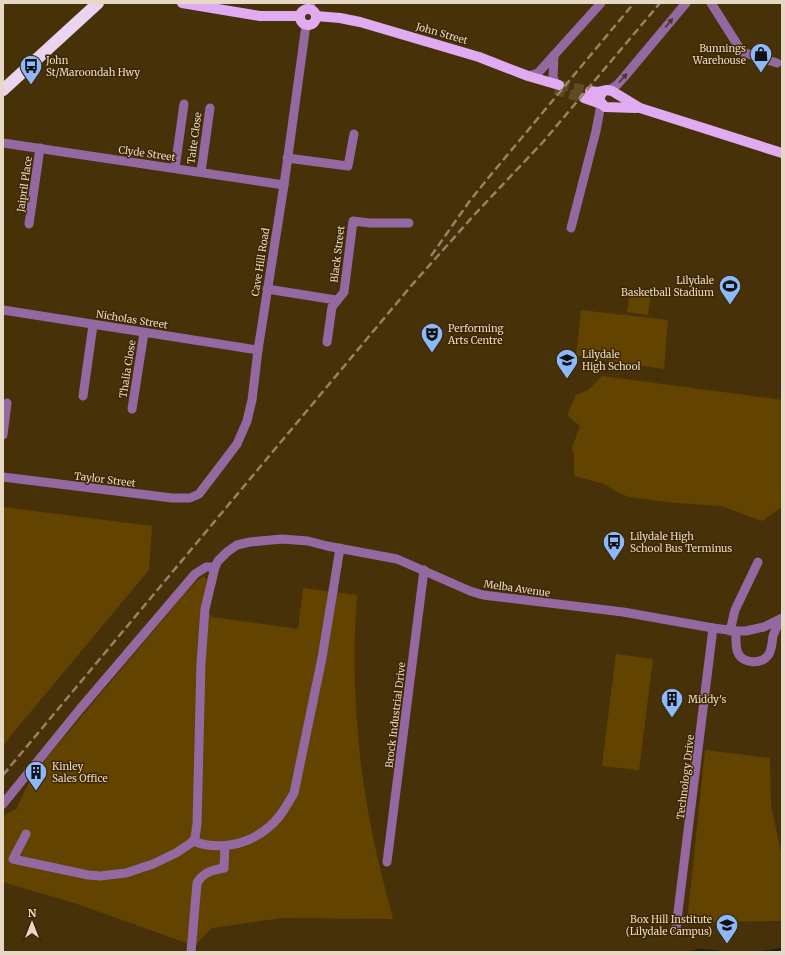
<svg xmlns="http://www.w3.org/2000/svg" width="785" height="955" font-family="Merriweather,serif">
  <style>
    .green { fill: #634300 }
    .lines { fill: none; stroke-linecap: round; stroke-linejoin: round }
    .stream { stroke: #0b2526; stroke-width: 2.5 }
    .major-tunnel { stroke: #5f4a25; stroke-width: 10; stroke-dasharray: 10 5; stroke-linecap: butt }
    .minor { stroke: #9469a2; stroke-width: 9 }
    .major { stroke: #e0abf1; stroke-width: 10 }
    .highway { stroke: #ead5f1; stroke-width: 12 }
    .rail { stroke: #958365; stroke-width: 2.5; stroke-dasharray: 8 4; stroke-linecap: butt }
    .oneway { fill: #4e3420 }
    .labels { text-anchor: middle; stroke-width: 3; stroke-linejoin: round; paint-order: stroke }
    .street-label { font-size: 10px; fill: #e6d8c4; stroke: #3c2700 }
    .poi-label { font-size: 10px; fill: #e6d8c4; stroke: #3c2700; text-anchor: start }
  </style>
  <rect width="100%" height="100%" fill="#473109"/>
  <g class="green">
    <path d="M630,292l21,2 -3,21 -21,-3z"/>
    <path d="M581,310l87,10 -4,49 -88,-13z"/>
    <path d="M602,376l180,24v107l-20,14 -41,-15 -45,-3 -47,-6 -10,-4 -15,-9 -30,-8v-20l-2,-8 8,-22 -13,-11 9,-20 12,-5z"/>
    <path d="M3,507l149,19 -3,44 -146,175z"/>
    <path d="M204,576l3,4 -5,26 10,11 86,12 5,-41 54,7c-6,76 -1,152 13,227 6,33 15,65 23,97l-110,-1 -71,10 -17,18 -115,-41 -77,-23v-66l13,-7 17,-35 154,-183 11,-11z"/>
    <path d="M616,654l37,5 -14,111 -37,-4z"/>
    <path d="M705,750l65,8 1,47 11,52v64l-95,1z"/>
  </g>
  <g class="lines">
    <g class="stream">
      <path d="M692,952l8,-2 20,2"/>
      <path d="M763,952l19,-3"/>
    </g>
    <g class="major-tunnel">
      <path d="M559,85l31,6"/>
      <path d="M555,90l29,8"/>
    </g>
    <g class="minor">
      <path d="M711,3l31,49 35,11"/>
      <path d="M310,9l1,-6"/>
      <path d="M554,55l-1,22 3,7"/>
      <path d="M528,76l10,-3 63,-70"/>
      <path d="M609,90l8,-5 8,-9 61,-73"/>
      <path d="M3,143l281,42"/>
      <path d="M287,158l61,8 6,-32"/>
      <path d="M175,168l9,-64"/>
      <path d="M201,172l9,-64"/>
      <path d="M29,224l11,-76"/>
      <path d="M571,228l25,-97 5,-27"/>
      <path d="M267,289l69,11"/>
      <path d="M3,310l255,40"/>
      <path d="M327,342l5,-35 12,-15 9,-71 17,2h39"/>
      <path d="M83,396l10,-71"/>
      <path d="M132,409l12,-76"/>
      <path d="M3,435l4,-32"/>
      <path d="M3,477l169,21h18l9,-4 38,-50 10,-23 5,-21 6,-50 26,-165 22,-160"/>
      <path d="M730,631l5,-21 23,-48"/>
      <path d="M736,631c0,7 -1,15 2,22 5,11 24,12 31,1 3,-5 3,-12 4,-18 2,-6 5,-11 8,-17"/>
      <path d="M3,804l77,-95 115,-135 11,-7h9"/>
      <path d="M26,834l-13,25 75,16 12,1 26,-3 27,-9 23,-11 15,-10 4,-5 2,-14 4,-161 4,-54 10,-42 3,-6 9,-9 10,-7 13,-3 32,-3 26,2 19,5 70,13 73,32 13,4 140,17 90,16 23,3h10l18,-4 18,-9"/>
      <path d="M193,841c25,10 55,4 76,-14 11,-9 18,-22 25,-34l28,-135 18,-110"/>
      <path d="M387,862l37,-292"/>
      <path d="M676,928l37,-300"/>
      <path d="M191,952l6,-69c6,-11 16,-13 27,-15l1,-22"/>
    </g>
    <g class="major">
      <path d="M182,3l78,13h40"/>
      <circle cx="308" cy="17" r="8"/>
      <path d="M316,16l24,2 20,4 119,35 49,19 31,9"/>
      <path d="M590,91l8,1 9,-2 5,1 28,17 142,45"/>
      <path d="M603,92l-3,4v5l5,6 31,1"/>
      <path d="M584,98l17,6"/>
    </g>
    <path class="highway" d="M3,90l95,-87"/>
    <g class="rail">
      <path d="M431,256l38,-54 20,-25 145,-174"/>
      <path d="M3,775l408,-489 64,-72 68,-72 117,-139"/>
    </g>
  </g>
  <defs><path id="oneway-solid" d="M-6-.8H1V-3.2L6.5 0L1 3.2V.8H-6Z"/></defs>
  <g class="oneway">
    <use href="#oneway-solid" transform="translate(669 23) rotate(-50)"/>
    <use href="#oneway-solid" transform="translate(623 78) rotate(-48)"/>
  </g>
  <defs>
    <g id="shop-pin" transform="scale(1.15)"><path d="M0 17L-7.5 6A9.5 9.5 0 1 1 7.5 6Z" fill="#8bb9fc" stroke="#3c2700"/><path d="M-5-2.5h2.3a2.7 3.5 0 0 1 5.4 0H5L5.5 6h-11ZM-1.5-2.5h3a1.5 2.3 0 0 0-3 0Z" fill="#111"/></g>
    <g id="bus-pin" transform="scale(1.15)"><path d="M0 17L-7.5 6A9.5 9.5 0 1 1 7.5 6Z" fill="#8bb9fc" stroke="#3c2700"/><path d="M-5-6H5V4H4V6H2V4H-2V6H-4V4H-5ZM-3.5-4V0h7V-4ZM-3.5 1.2v1.5H-2V1.2ZM2 1.2v1.5H3.5V1.2Z" fill="#111"/></g>
    <g id="stadium-pin" transform="scale(1.15)"><path d="M0 17L-7.5 6A9.5 9.5 0 1 1 7.5 6Z" fill="#8bb9fc" stroke="#3c2700"/><path d="M0-5a6.5 5 0 1 0 0 10a6.5 5 0 1 0 0-10ZM-3.5-1.8h7v3.6h-7Z" fill="#111"/></g>
    <g id="theatre-pin" transform="scale(1.15)"><path d="M0 17L-7.5 6A9.5 9.5 0 1 1 7.5 6Z" fill="#8bb9fc" stroke="#3c2700"/><path d="M-5-5.5Q0-4 5-5.5V0Q5 5 0 6Q-5 5-5 0ZM-3.3-2.5H-1v1.5H-3.3ZM1-2.5H3.3v1.5H1ZM-2.8 1Q0 5.5 2.8 1Z" fill="#111"/></g>
    <g id="school-pin" transform="scale(1.15)"><path d="M0 17L-7.5 6A9.5 9.5 0 1 1 7.5 6Z" fill="#8bb9fc" stroke="#3c2700"/><path d="M0-5L7-2L0 1L-7-2ZM-4 1L0 2.5L4 1V4Q0 6-4 4Z" fill="#111"/></g>
    <g id="building-pin" transform="scale(1.15)"><path d="M0 17L-7.5 6A9.5 9.5 0 1 1 7.5 6Z" fill="#8bb9fc" stroke="#3c2700"/><path d="M-4-6H4V6H1V3H-1V6H-4ZM-2.5-4.3h1.7v1.8h-1.7ZM.8-4.3h1.7v1.8H.8ZM-2.5-1h1.7V.8h-1.7ZM.8-1h1.7V.8H.8Z" fill="#111"/></g>
    <g id="university-pin" transform="scale(1.15)"><path d="M0 17L-7.5 6A9.5 9.5 0 1 1 7.5 6Z" fill="#8bb9fc" stroke="#3c2700"/><path d="M0-5L7-2L0 1L-7-2ZM-4 1L0 2.5L4 1V4Q0 6-4 4Z" fill="#111"/></g>
  </defs>
  <g fill-rule="evenodd">
    <use href="#shop-pin" x="761" y="54"/>
    <use href="#bus-pin" x="31" y="66"/>
    <use href="#stadium-pin" x="730" y="286"/>
    <use href="#theatre-pin" x="432" y="334"/>
    <use href="#school-pin" x="567" y="360"/>
    <use href="#bus-pin" x="614" y="542"/>
    <use href="#building-pin" x="672" y="699"/>
    <use href="#building-pin" x="36" y="772"/>
    <use href="#university-pin" x="727" y="925"/>
  </g>
  <g class="labels">
    <g class="street-label">
      <text transform="translate(442 33) rotate(16)" y="4">John Street</text>
      <text transform="translate(194 138) rotate(-82)" y="4">Taite Close</text>
      <text transform="translate(147 153) rotate(8)" y="4">Clyde Street</text>
      <text transform="translate(24 184) rotate(-82)" y="4">Jaipril Place</text>
      <text transform="translate(337 254) rotate(-83)" y="4">Black Street</text>
      <text transform="translate(260 262) rotate(-81)" y="4">Cave Hill Road</text>
      <text transform="translate(132 319) rotate(9)" y="4">Nicholas Street</text>
      <text transform="translate(127 369) rotate(-81)" y="4">Thalia Close</text>
      <text transform="translate(105 479) rotate(7)" y="4">Taylor Street</text>
      <text transform="translate(517 588) rotate(8)" y="4">Melba Avenue</text>
      <text transform="translate(395 715) rotate(-83)" y="4">Brock Industrial Drive</text>
      <text transform="translate(685 777) rotate(-83)" y="4">Technology Drive</text>
    </g>
    <g class="poi-label">
      <text x="746" y="52" text-anchor="end">Bunnings<tspan x="746" dy="12">Warehouse</tspan></text>
      <text x="46" y="64">John<tspan x="46" dy="12">St/Maroondah Hwy</tspan></text>
      <text x="714" y="284" text-anchor="end">Lilydale<tspan x="714" dy="12">Basketball Stadium</tspan></text>
      <text x="448" y="332">Performing<tspan x="448" dy="12">Arts Centre</tspan></text>
      <text x="582" y="358">Lilydale<tspan x="582" dy="12">High School</tspan></text>
      <text x="630" y="540">Lilydale High<tspan x="630" dy="12">School Bus Terminus</tspan></text>
      <text x="688" y="703">Middy's</text>
      <text x="52" y="770">Kinley<tspan x="52" dy="12">Sales Office</tspan></text>
      <text x="712" y="923" text-anchor="end">Box Hill Institute<tspan x="712" dy="12">(Lilydale Campus)</tspan></text>
    </g>
  </g>
  <rect width="785" height="955" fill="none" stroke="#e6d8c4" stroke-width="8"/>
  <g transform="translate(32 923)" stroke="#3c2700" stroke-width="3" paint-order="stroke">
  <path d="M0-3L7 15L0 10L-7 15Z" fill="#e6d8c4"/>
  <text y="-6" font-size="11" font-weight="bold" text-anchor="middle" fill="#e6d8c4">N</text>
  </g>
</svg>
